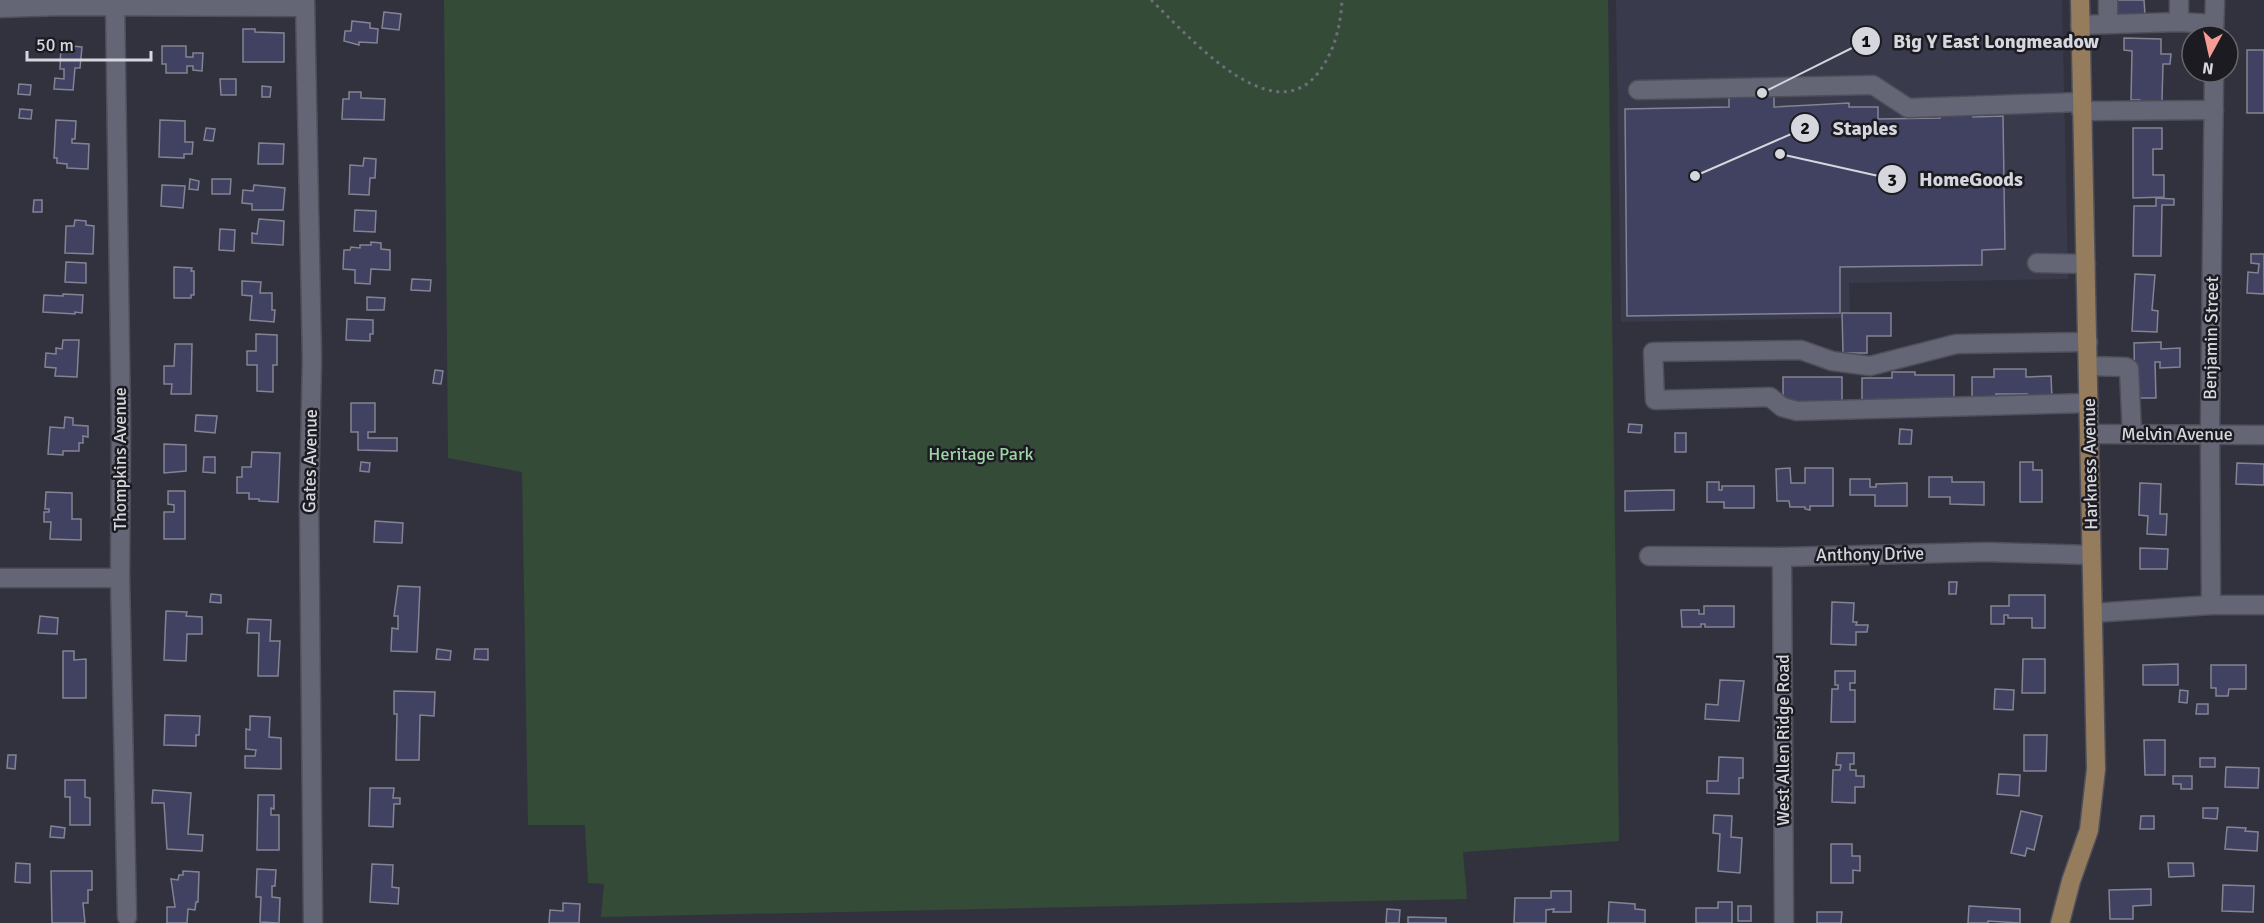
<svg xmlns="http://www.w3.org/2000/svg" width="2264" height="923" font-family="Signika,sans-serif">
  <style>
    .built { fill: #3a3a4d }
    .green { fill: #344b38 }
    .building { fill: #414161; stroke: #838493; stroke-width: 1.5 }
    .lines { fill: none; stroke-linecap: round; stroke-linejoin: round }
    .minor-casing { stroke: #4f4f5a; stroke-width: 21 }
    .major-casing { stroke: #4f4f5a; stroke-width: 21 }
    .path { stroke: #6e6e7a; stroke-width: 3; stroke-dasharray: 3 4.5; stroke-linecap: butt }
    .minor { stroke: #656675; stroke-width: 18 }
    .major { stroke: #947c5c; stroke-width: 18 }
    .labels { text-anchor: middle; stroke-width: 5; stroke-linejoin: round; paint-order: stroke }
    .street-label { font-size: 18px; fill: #d6d6de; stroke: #1b1b21 }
    .park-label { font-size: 18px; fill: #9ed4a6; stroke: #1b1b21 }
    .leader { fill: none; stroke: #d6d6de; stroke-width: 2 }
    .callout-dot { fill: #d6d6de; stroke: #1b1b21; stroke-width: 2 }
    .mark-label { font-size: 18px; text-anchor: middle; font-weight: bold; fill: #111 }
    .callout-label { font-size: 20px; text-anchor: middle; font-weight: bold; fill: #d6d6de; stroke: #1b1b21; stroke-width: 5; stroke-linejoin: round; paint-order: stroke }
  </style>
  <rect width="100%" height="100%" fill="#32323f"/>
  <path class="built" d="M1616,0h446l6,279 -219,4 1,35 -229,4z"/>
  <path class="green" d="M444,0h1164l11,841 -156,11 4,47 -866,18 3,-33 -16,-1 -3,-58h-57l-6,-353 -74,-14z"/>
  <g class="building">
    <path d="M2114,0h30l1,15 -31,2z"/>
    <path d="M384,12l17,2 -2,16 -17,-2z"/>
    <path d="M352,21l18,2v5l8,1 -1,14 -18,-1v3l-15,-4 1,-10h6z"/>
    <path d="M243,29h12v3l29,1v29h-41z"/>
    <path d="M2124,38l37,1v15h10l-1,10h-7l-1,37h-13v4h-9v-5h-9l1,-49 -8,-1z"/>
    <path d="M61,45l21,2 -2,21h-5l-2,22 -19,-1 1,-11 9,1v-10h-4z"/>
    <path d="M162,46h24v11h7v-4h10l-1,18 -9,-1v-4h-6v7h-21v-9h-4z"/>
    <rect x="2247" y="50" width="17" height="63"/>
    <path d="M220,79h16v16h-15z"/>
    <path d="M19,84l12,1 -1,10 -12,-1z"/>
    <path d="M262,86l9,1 -1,10h-8z"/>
    <path d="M349,92h12v6l24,1 -1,21 -42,-1 1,-20h6z"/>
    <path d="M1774,96v11l75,-4v4h29v12l62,-1v-6h33v5l30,-1 2,133 -23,1v15l-142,2v46l-213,3 -2,-207 104,-2v-10z"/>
    <path d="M20,109l12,1 -1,9 -12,-1z"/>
    <path d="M56,120l20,1 -1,18h-3v4l17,1 -1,25 -21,-1v-4l-10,-1v-5h-3z"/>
    <path d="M160,120l25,1v21h8l-1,12h-8v4l-25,-1z"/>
    <path d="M206,128l9,1 -2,12 -9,-1z"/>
    <path d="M2133,128h29v21h-9v26h11v22l-31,1z"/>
    <path d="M259,143l25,1 -1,20h-25z"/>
    <path d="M364,158l12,1 -1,19h-5l-1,17 -20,-1 1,-29 13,1z"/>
    <path d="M190,179l9,2 -1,9 -9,-1z"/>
    <path d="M212,179h19l-1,15h-18z"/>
    <path d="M162,185l23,1 -2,22 -22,-2z"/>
    <path d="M254,185l31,3 -2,22h-31v-6l-10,-1 1,-13 10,1z"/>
    <path d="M2156,198l18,1v6h-12l-1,51h-28l1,-50h22z"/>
    <path d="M34,200h8v12h-9z"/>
    <path d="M355,210l21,1 -1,21 -21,-1z"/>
    <path d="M259,219l25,2 -1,24 -31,-2v-10l5,1z"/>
    <path d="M75,220l11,1v4l8,1 -1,28 -28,-1 1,-27h8z"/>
    <path d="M220,229l15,1 -1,21 -15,-1z"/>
    <path d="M371,242l10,1v6l9,1v20l-19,-1 -1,15 -15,-1v-13l-12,-1 1,-19h6l1,-3 9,1v-3h11z"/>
    <path d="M2251,254h13v40l-17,-1 1,-21 10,1 1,-9 -8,-1z"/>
    <path d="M66,262l20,1v20l-21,-1z"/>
    <path d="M174,267l18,1 -1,3h3v24h-3v3h-17z"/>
    <path d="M2135,274l20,1 -3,35 6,1 -1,21 -25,-1z"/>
    <path d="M412,279l19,1 -1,11 -19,-1z"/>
    <path d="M242,281l19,1 -1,11h12v17h3l-1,12 -24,-2 2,-24 -10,-1z"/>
    <path d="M63,294l20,1 -1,18 -7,-1v2l-32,-2 1,-17 19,1z"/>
    <path d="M367,297l18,1 -1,12h-17z"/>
    <path d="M1842,313h49v23h-24v17h-24z"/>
    <path d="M347,319l26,1v14h-3v7l-24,-1z"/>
    <path d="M256,334l21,1v30h-4v27l-16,-1v-26h-10v-14h9z"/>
    <path d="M63,340h16l-2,37 -22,-1 1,-8 -11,-1 1,-14 10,1v-6l6,1z"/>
    <path d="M2161,342v7l19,-1v19l-20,1v-6h-5l1,36h-21l-1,-55z"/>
    <path d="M175,344h17l-1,50h-20l1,-10h-8v-18h10z"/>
    <path d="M1994,369h32v8l25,-1 1,24h-25v-6h-31v7l-24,1v-25h22z"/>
    <path d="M435,370l8,1 -2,13 -8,-1z"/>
    <path d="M1892,372h23v3h39v26l-92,1v-24h30z"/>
    <path d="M1783,377h59v26l-59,1z"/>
    <path d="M351,403h24v29h-7v6h29v13l-39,-1v-18h-7z"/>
    <path d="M196,415l21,1 -2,17 -20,-2z"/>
    <path d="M65,417l8,1v7l15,1v11l-5,-1v7h-4v8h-16v4l-15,-1 2,-27 14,1z"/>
    <path d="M1629,424l13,1 -1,8 -13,-1z"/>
    <path d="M1900,429l12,1 -1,14h-12z"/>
    <rect x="1675" y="433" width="11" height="19"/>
    <path d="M164,444l22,1v26l-22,2z"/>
    <path d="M252,452l28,1 -2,49 -19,-1v-2h-10v-6h-12v-16h5v-10h9z"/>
    <path d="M204,457h11v16l-12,-1z"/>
    <path d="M361,462l9,1 -1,9 -9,-1z"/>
    <path d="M2020,462h13v8h9v32h-22z"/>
    <path d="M2237,463l27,1v21l-28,-1z"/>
    <path d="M1790,468l1,15h14v-15h28v38h-23v4l-5,-1v-2h-15l-1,-6h-12l-1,-32z"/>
    <path d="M1929,477h23v5h32v23l-34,-1v-7h-21z"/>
    <path d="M1850,479h20v8h6v-3l31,-1v23h-32v-11h-25z"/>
    <path d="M1707,482h12v8h3v-4h32v22h-30v-6h-17z"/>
    <path d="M2140,483l21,1 -1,30h7l-1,21 -19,-1 1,-18 -9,-1z"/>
    <path d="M1674,490v20l-49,1v-20z"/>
    <path d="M168,491h17v48h-21v-27h10v-7l-6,-1z"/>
    <path d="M46,492l26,1v26h9v21l-31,-1 1,-17h-7v-10h5v-3h-4z"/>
    <path d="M375,521l28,2 -1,20 -28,-1z"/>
    <path d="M2140,548l28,1 -1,20h-27z"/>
    <path d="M1949,582h8l-1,12h-7z"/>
    <path d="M398,586l22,1 -3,65 -26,-1 1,-23 6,1v-13h-4z"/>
    <path d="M211,594l10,1v8l-11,-1z"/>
    <path d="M2009,595h36v33h-13v-10h-24v-3h-4v9h-13v-18h18z"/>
    <path d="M1832,602l22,1 -1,19h4l-1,3h12l-1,7h-11v13l-25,-1z"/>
    <path d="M1704,606h30v21h-29v-3h-4v3h-19l-1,-17h18v4h5z"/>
    <path d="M166,611l21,1 -1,4 16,1v17h-15l-1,27 -22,-1z"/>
    <path d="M40,616l18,2 -1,16 -19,-1z"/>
    <path d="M248,619l23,1 -1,21h10l-2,35h-20l1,-43h-12z"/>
    <path d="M437,649l14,2 -1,9 -14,-1z"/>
    <path d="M475,649h13v11l-14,-1z"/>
    <path d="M63,651h11v9l12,-1v39h-23z"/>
    <path d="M2023,659h22v34h-23z"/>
    <path d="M2178,664v21h-35v-20z"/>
    <path d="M2211,665h35v24h-17l-1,7h-12v-8h-5z"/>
    <path d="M1835,671h20v12h-5v7h5v32h-24l1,-33h6v-4h-3z"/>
    <path d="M1720,680l24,1 -5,40 -34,-2 1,-15 12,1z"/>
    <path d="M1995,689l19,1 -1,20 -19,-1z"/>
    <path d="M2180,690l8,1 -1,12 -8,-1z"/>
    <path d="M394,691l41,1 -1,24 -14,-1 -1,45h-23l1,-46h-3z"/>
    <path d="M2197,704h11v10h-12z"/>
    <path d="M165,715l35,1 -1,19h-3v11l-32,-1z"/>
    <path d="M250,716l20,1 -1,20 12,1v31l-36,-1v-12h10l1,-6 -10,-1v-20l4,1z"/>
    <path d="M2024,735h23l-1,36h-22z"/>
    <path d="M2144,740h21v35h-20z"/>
    <path d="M1837,753h17v11h-4v6h6v6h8v11h-9v16l-23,-1 1,-32h7l1,-5h-5z"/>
    <path d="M8,755h8l-1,14 -8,-1z"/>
    <path d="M1719,757l24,1v20h-4v16l-32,-1v-12h11z"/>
    <rect x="2200" y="758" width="15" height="9"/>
    <path d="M2226,767l33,1 -1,20 -33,-1z"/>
    <path d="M1999,774l21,1 -1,21 -22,-2z"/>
    <path d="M2173,776h19v13h-11v-5h-8z"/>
    <path d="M65,780h20v17l5,1v27h-20v-28h-5z"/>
    <path d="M370,788h24l-1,10h7v6h-6l-1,23 -24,-1z"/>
    <path d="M153,790l38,3 -3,41 15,1 -1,16 -35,-2 -3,-46h-12z"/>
    <path d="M258,795h16v14l-3,-1v7h8v35h-22z"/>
    <path d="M2203,808h15l-1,11 -14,-1z"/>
    <path d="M2021,811l21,5 -8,34 -7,-2 -2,8 -14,-3z"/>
    <path d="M1714,815l18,1 -1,21 11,1 -2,35 -22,-2 2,-37 -7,-1z"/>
    <path d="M2141,816h13v13h-14z"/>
    <path d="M51,826l14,2 -1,10 -14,-1z"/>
    <path d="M2227,827l19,1 -1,3 13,1 -1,19 -32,-2z"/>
    <path d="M1831,844h21v12h8v15l-7,-1v13h-22z"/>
    <path d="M16,863l14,1v19l-15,-1z"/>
    <path d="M2168,863h25l1,13 -25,1z"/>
    <path d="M372,864l21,1 -1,22 7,1 -1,16 -28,-2z"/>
    <path d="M257,869l19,1 -1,16h-3v11l8,1 -1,25 -19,-1 1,-25h-5z"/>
    <path d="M51,871h41v19h-4v13h-5l2,20h-33z"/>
    <path d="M183,871l16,1 -1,30h-2l-1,8 -7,-1 -1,14h-20v-16h8l-4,-28 7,1 1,-5h4z"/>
    <path d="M2223,885l31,1 -1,26 -31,-1z"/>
    <path d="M2151,889v16l-18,1v13h-23l-1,-29z"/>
    <path d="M1551,891h20v21h-18l1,-3 -8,1v13h-32l1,-25h36z"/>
    <path d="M1609,902l26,2v5l10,1v13h-37z"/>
    <path d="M1718,902h14v21h-36v-15h22z"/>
    <path d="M563,903l17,1 -1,19h-30l1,-13 13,1z"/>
    <rect x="1738" y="906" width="13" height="15"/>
    <path d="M1969,906l51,3v14l-32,-2v2h-20z"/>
    <path d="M1387,909l13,1 -1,13h-13z"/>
    <path d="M1817,912h25l-1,11h-24z"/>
    <path d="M1408,917l38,1v5h-38z"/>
  </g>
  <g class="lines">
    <g class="minor-casing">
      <g id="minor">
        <path d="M115,0l6,424 -1,154 7,339"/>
        <path d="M305,0l7,360 -3,138 4,424"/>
        <path d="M2108,0v24"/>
        <path d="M0,8l62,-2 243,1"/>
        <path d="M2179,22v-22"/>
        <path d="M2080,25l99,-3 35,2"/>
        <path d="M2214,34l1,-34"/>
        <path d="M1638,90l235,-5 35,23 173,-6"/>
        <path d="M2081,111l133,-1"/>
        <path d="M2037,263l49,1"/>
        <path d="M2088,342l-132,2 -86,22 -38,-5 -31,-11 -148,2 2,48 115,-3 12,10 15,4 292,-8"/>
        <path d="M2088,366l38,1 3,2 3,65"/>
        <path d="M2090,434l174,1"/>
        <path d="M1649,556l133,1 204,-5 105,3"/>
        <path d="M1782,557l2,366"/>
        <path d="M0,578h120"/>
        <path d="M2211,605l-1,-171 4,-362"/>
        <path d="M2093,613l118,-8h53"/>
      </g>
    </g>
    <g class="major-casing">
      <path id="major" d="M2060,923l11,-42 18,-51 7,-61 -16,-769"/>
    </g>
    <path class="path" d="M1151,0c35,33 120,133 167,73 16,-20 23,-48 24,-73"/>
    <use href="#minor" class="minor"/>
    <use href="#major" class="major"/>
  </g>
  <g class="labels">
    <g class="street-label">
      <text transform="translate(2211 338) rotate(-89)" y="6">Benjamin Street</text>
      <text x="2177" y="440">Melvin Avenue</text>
      <text transform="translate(120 459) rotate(-90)" y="6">Thompkins Avenue</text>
      <text transform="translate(310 461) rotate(-89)" y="6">Gates Avenue</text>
      <text transform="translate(2090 464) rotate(-91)" y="6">Harkness Avenue</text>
      <text transform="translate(1870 554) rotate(-1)" y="6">Anthony Drive</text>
      <text transform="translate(1783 740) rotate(-90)" y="6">West Allen Ridge Road</text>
    </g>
    <g class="park-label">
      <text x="981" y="460">Heritage Park</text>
    </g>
  </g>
  <path class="leader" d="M1762 93L1866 41M1695 176L1805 128M1780 154L1892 179"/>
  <g class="callout-dot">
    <circle cx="1762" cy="93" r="6"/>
    <circle cx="1695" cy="176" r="6"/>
    <circle cx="1780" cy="154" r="6"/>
    <circle cx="1866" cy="41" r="15"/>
    <circle cx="1805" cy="128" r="15"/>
    <circle cx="1892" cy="179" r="15"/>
  </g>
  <g class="mark-label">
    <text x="1866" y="47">1</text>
    <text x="1805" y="134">2</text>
    <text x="1892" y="186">3</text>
  </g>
  <g class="callout-label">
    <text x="1996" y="48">Big Y East Longmeadow</text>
    <text x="1865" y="135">Staples</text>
    <text x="1971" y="186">HomeGoods</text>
  </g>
  <g transform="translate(2210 54) rotate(188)"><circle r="28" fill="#1b1b21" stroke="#66666d" stroke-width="1.5"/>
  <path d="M0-4.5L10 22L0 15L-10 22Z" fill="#f59c94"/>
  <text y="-9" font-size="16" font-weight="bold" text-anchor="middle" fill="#d6d6de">N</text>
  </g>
  <path d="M27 51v9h124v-9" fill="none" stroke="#d6d6de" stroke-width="3"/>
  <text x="36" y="51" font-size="18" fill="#d6d6de" stroke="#1b1b21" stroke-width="4.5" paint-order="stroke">50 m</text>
</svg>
